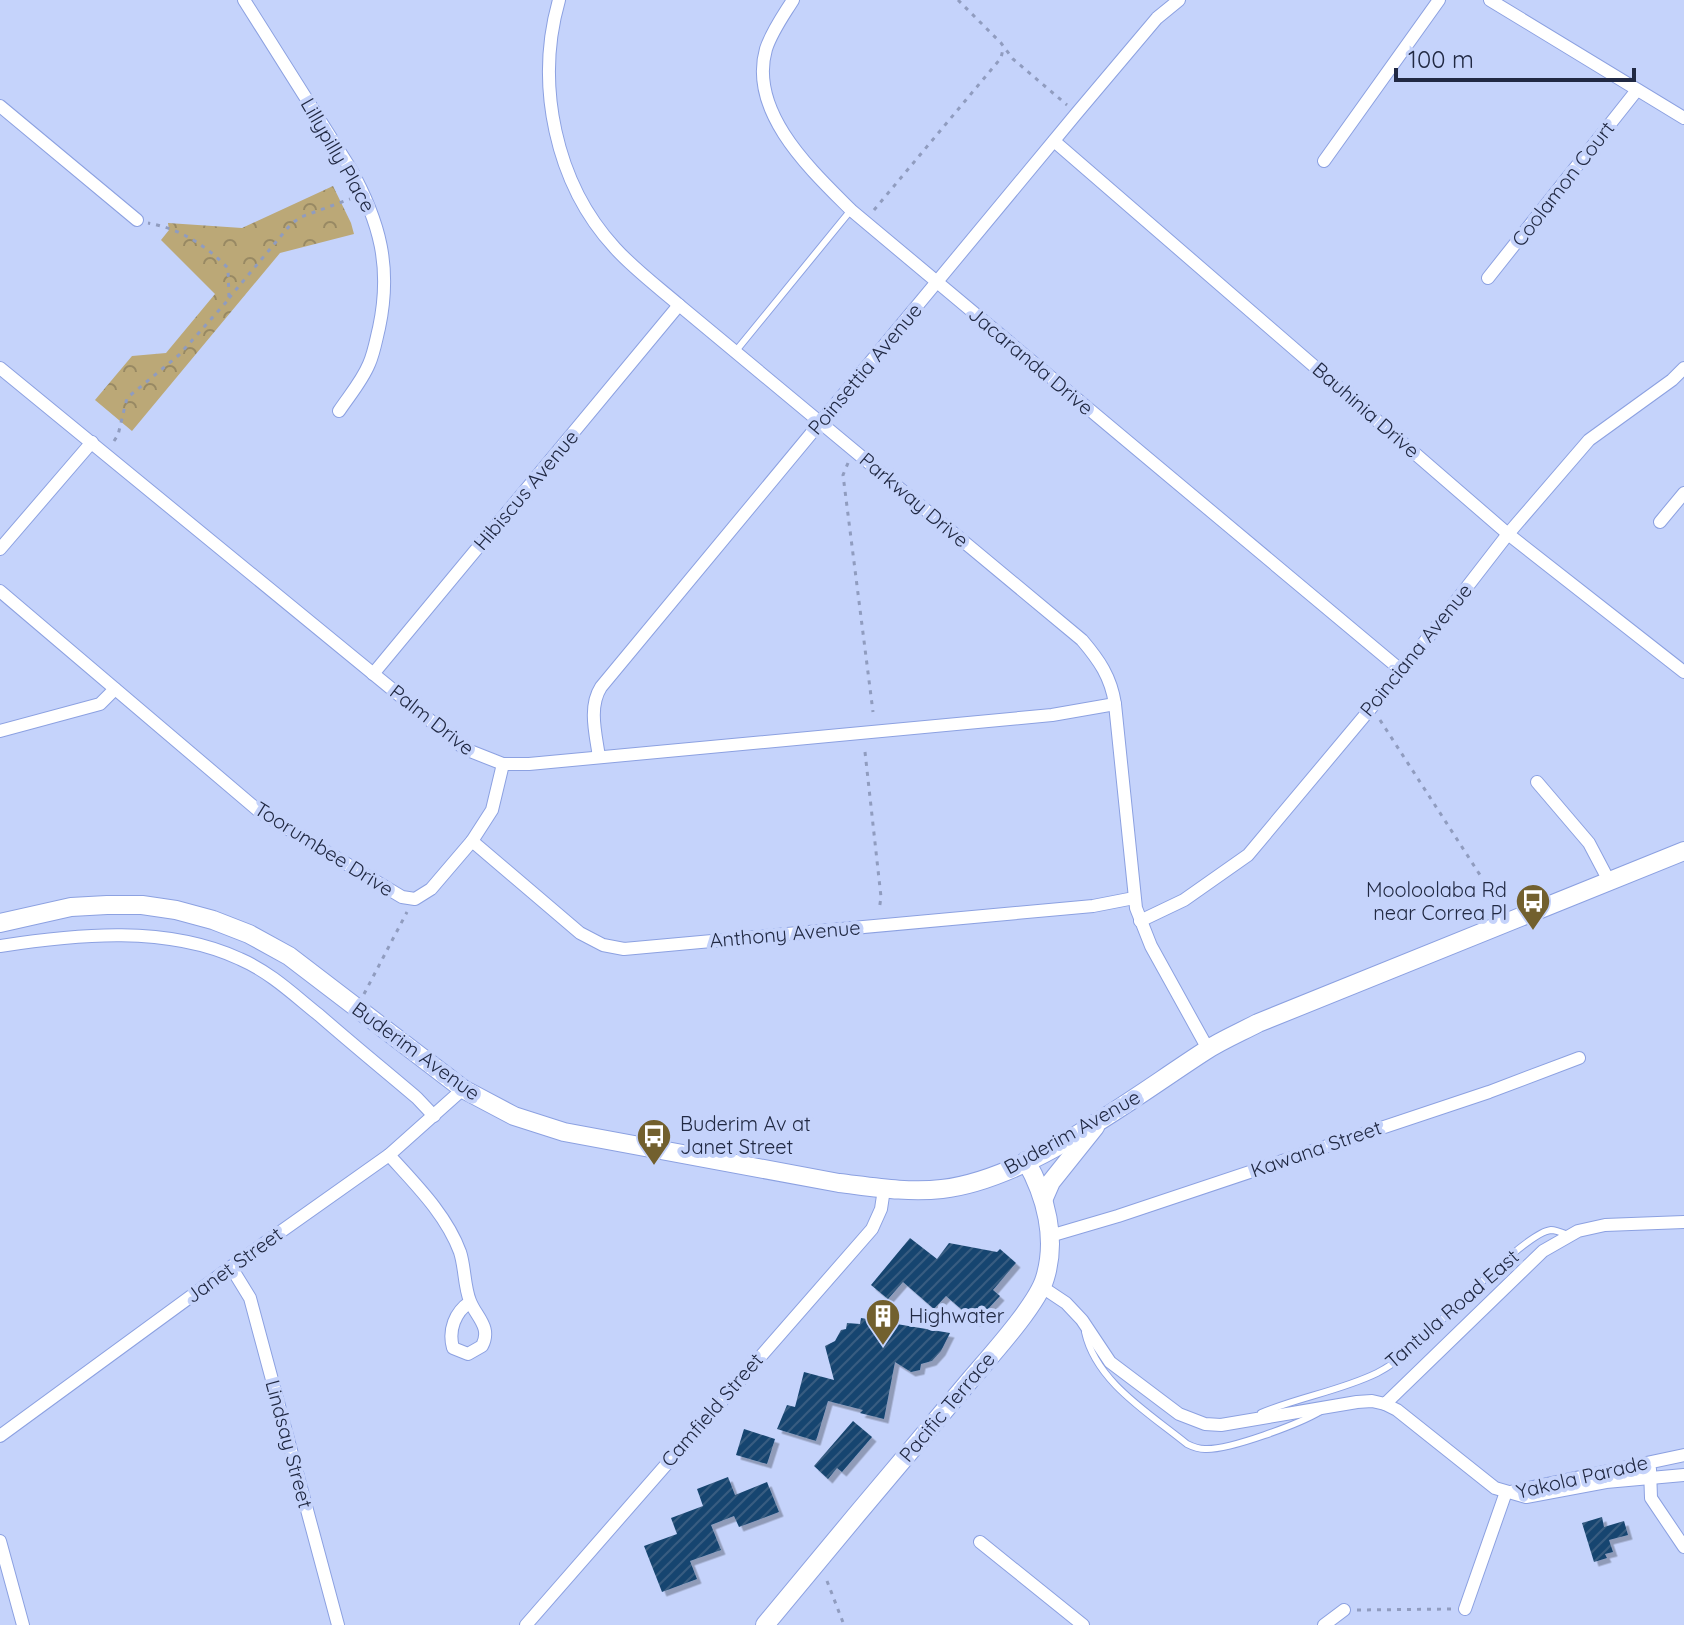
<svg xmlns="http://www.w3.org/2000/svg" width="1684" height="1625" font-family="Quicksand,sans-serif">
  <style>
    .forest { fill: url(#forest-crowns) }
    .building { fill: url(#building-hatch); filter: url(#shadow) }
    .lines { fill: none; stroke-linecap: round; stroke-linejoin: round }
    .lane-casing { stroke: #8ca1e1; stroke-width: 8 }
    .street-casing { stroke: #8ca1e1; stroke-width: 14 }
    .secondary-casing { stroke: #8ca1e1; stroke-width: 20 }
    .path { stroke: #909cbf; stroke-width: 3; stroke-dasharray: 4 6; stroke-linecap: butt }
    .lane { stroke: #fff; stroke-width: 6 }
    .street { stroke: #fff; stroke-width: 12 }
    .secondary { stroke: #fff; stroke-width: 18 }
    .labels { text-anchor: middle; stroke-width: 8; stroke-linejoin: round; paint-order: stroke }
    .street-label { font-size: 20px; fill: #212943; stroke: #c5d3fb }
    .poi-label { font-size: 20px; fill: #212943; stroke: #c5d3fb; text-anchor: start }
  </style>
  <defs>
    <pattern id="forest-crowns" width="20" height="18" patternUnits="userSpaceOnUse" patternTransform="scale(2)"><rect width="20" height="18" fill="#bba877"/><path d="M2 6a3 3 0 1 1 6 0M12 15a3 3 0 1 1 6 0" fill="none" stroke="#988963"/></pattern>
    <pattern id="building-hatch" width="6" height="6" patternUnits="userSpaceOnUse" patternTransform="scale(2)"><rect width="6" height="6" fill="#17456f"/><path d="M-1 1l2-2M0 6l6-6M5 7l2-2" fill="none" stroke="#385d81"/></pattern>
    <filter id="shadow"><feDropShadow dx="4.5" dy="4.5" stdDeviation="0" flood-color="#0004"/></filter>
  </defs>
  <rect width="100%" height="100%" fill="#c5d3fb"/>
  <path class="forest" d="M333,186l18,37 3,11 -74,19 -148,178 -37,-31 37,-44 34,-3 49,-59 -54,-54 8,-10 -1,-7 74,5z"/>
  <g class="building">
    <path d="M910,1238l27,21 12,-16 48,9 3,-3 16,14 -23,27 7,6 -24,26 -30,-26 -12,13 -31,-27 -15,17 -17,-14z"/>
    <path d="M861,1318l89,15 -9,18 -9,10 -11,3 -1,6 -9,2 -16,-10 -11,57 -24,-6 3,-3 -35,-9 -12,40 -39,-12 10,-24 8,2 9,-35 30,8 -9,-34 10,-5 6,-11 5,-1 1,-6 13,1z"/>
    <path d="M853,1421l19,16 -30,35 -5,-4 -9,11 -14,-13z"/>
    <path d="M744,1429l31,10 -8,25 -31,-9z"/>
    <path d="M728,1477l7,18 32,-13 12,30 -40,15 -5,-11 -23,9 10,25 -31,11 7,18 -35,13 -18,-46 33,-12 -6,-16 32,-12 -6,-17z"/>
    <path d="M1602,1517l2,10 20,-6 4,14 -19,5 4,12 -8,2 2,4 -13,4 -12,-39z"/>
  </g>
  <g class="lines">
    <g class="lane-casing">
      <g id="lane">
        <path d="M735,352l116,-142"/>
        <path d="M1085,1332c11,50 64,81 102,112 6,3 12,5 18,5 25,1 94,-25 116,-38"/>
        <path d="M1261,1413c38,-16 79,-22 116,-40 26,-13 49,-38 70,-58 19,-17 82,-83 104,-85 5,0 12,3 17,5"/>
      </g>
    </g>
    <g class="street-casing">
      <g id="street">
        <path d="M244,0l106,168c30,54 42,99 29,160 -3,12 -5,25 -10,36 -7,17 -20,32 -30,47"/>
        <path d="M559,0c-24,84 -4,183 56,248 19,21 43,39 64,57l403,335c17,20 29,37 33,64l21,204 15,38 57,103"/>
        <path d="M793,0c-10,16 -21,31 -27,49 -18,63 45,121 85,161l551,461"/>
        <path d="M1490,0l194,118"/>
        <path d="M0,106l137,114"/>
        <path d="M1054,141l454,393 176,138"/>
        <path d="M1324,161l115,-161"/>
        <path d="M1488,278l149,-188"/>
        <path d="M0,368l465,381 38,15h26l523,-49 63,-11"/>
        <path d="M1660,522l24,-29"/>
        <path d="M0,549l92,-107"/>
        <path d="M0,591l260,221 142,85 13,2 16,-10 41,-48 20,-31 11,-46"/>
        <path d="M373,674l306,-369"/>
        <path d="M0,731l100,-27 15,-15"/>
        <path d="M599,757c-3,-22 -11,-50 2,-70l475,-573 81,-96 22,-18"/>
        <path d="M1537,782l52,61 20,38"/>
        <path d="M472,841l108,92 23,12 21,4 469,-43 41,-8"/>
        <path d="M1140,921l44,-21 64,-45 154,-184 106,-137 81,-94 83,-60 12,-12"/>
        <path d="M0,946c77,-12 167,-21 240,13 30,13 54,36 79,56 32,28 65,55 98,83l17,18"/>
        <path d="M389,1155c26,29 57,59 71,97 5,15 4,34 10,49 6,16 22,26 12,45l-14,8 -15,-6c-5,-18 2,-36 17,-46"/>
        <path d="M1050,1236l68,-20 371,-124 90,-34"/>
        <path d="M231,1267l19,31 88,327"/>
        <path d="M1042,1287l24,16 16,17 28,42 69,52 26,10 16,1 136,-23 15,-1 13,3 158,-153 35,-20 27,-6 79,-3"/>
        <path d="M1385,1404l12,6 98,78 31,9 80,-15 78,-7"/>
        <path d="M0,1436l231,-169 158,-112 74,-66"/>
        <path d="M1650,1469l1,29 33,49"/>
        <path d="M1510,1492l174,-37"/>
        <path d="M0,1541l23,84"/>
        <path d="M980,1542l103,83"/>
        <path d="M1465,1609l41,-117"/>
        <path d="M526,1625l346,-396 9,-20 3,-20"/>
        <path d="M1324,1625l20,-15"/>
      </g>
    </g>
    <g class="secondary-casing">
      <g id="secondary">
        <path d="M0,923l71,-16 36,-2h35l34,5 37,10 36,14 40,22 174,133 51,27 50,16 275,51c34,4 69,10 103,6 87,-10 190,-91 263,-138 17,-11 36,-19 53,-28l426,-172"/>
        <path d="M1044,1198l7,-16 44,-55"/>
        <path d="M765,1625c66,-80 133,-160 200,-239 20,-24 72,-80 80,-108 12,-39 1,-82 -19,-117"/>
      </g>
    </g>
    <g class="path">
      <path d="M958,0l43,43 12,16 54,46"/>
      <path d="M874,210l127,-152 2,-9"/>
      <path d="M229,298l62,-74 10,-7 49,-18"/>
      <path d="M114,441l4,-6 9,-37 52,-43 50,-56 -1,-31c-23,-23 -47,-39 -80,-45"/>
      <path d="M848,463l-5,12 30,237"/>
      <path d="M1380,720l122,189"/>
      <path d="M865,752l16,145 -2,14"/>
      <path d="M364,994l43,-82"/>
      <path d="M827,1581l17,44"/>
      <path d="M1357,1610l96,-1"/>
    </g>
    <use href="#lane" class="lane"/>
    <use href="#street" class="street"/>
    <use href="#secondary" class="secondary"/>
  </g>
  <defs>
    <g id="bus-pin" transform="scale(1.8)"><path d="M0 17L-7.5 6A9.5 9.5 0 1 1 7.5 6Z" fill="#72602e" stroke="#c5d3fb"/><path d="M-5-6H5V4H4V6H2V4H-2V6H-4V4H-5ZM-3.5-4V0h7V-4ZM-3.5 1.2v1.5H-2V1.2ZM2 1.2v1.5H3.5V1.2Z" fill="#fff"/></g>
    <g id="building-pin" transform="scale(1.8)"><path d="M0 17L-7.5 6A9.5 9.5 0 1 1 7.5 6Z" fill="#72602e" stroke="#c5d3fb"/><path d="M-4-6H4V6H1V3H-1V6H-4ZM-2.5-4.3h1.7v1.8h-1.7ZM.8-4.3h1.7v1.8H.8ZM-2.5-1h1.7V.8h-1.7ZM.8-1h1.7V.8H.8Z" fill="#fff"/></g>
  </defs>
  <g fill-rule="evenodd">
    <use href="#bus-pin" x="1533" y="901"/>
    <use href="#bus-pin" x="654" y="1136"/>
    <use href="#building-pin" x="883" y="1316"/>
  </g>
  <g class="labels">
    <g class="street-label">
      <text transform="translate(338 155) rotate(60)" y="7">Lillypilly Place</text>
      <text transform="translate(1563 184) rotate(-52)" y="7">Coolamon Court</text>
      <text transform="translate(1031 361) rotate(40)" y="7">Jacaranda Drive</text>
      <text transform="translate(865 369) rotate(-50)" y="7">Poinsettia Avenue</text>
      <text transform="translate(1366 410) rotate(41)" y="7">Bauhinia Drive</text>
      <text transform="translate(526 490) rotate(-50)" y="7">Hibiscus Avenue</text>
      <text transform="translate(914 500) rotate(40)" y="7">Parkway Drive</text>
      <text transform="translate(1416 650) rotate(-51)" y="7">Poinciana Avenue</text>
      <text transform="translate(432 720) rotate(38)" y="7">Palm Drive</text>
      <text transform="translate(324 849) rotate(32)" y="7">Toorumbee Drive</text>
      <text transform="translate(785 934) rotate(-5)" y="7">Anthony Avenue</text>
      <text transform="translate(416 1051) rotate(36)" y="7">Buderim Avenue</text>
      <text transform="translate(1072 1132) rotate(-29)" y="7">Buderim Avenue</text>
      <text transform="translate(1316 1149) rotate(-19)" y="7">Kawana Street</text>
      <text transform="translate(234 1265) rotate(-36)" y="7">Janet Street</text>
      <text transform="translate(1452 1309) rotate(-41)" y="7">Tantula Road East</text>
      <text transform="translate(947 1407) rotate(-50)" y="7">Pacific Terrace</text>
      <text transform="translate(712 1410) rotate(-49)" y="7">Camfield Street</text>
      <text transform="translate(289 1444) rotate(75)" y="7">Lindsay Street</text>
      <text transform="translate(1582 1477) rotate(-13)" y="7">Yakola Parade</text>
    </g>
    <g class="poi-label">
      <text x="1507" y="897" text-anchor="end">Mooloolaba Rd<tspan x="1507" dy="23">near Correa Pl</tspan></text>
      <text x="680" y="1131">Buderim Av at<tspan x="680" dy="23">Janet Street</tspan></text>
      <text x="909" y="1323">Highwater</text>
    </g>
  </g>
  <path d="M1396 68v12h238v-12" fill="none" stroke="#212943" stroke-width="4"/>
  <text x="1408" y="68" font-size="24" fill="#212943" stroke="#c5d3fb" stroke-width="6" paint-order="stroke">100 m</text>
</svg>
